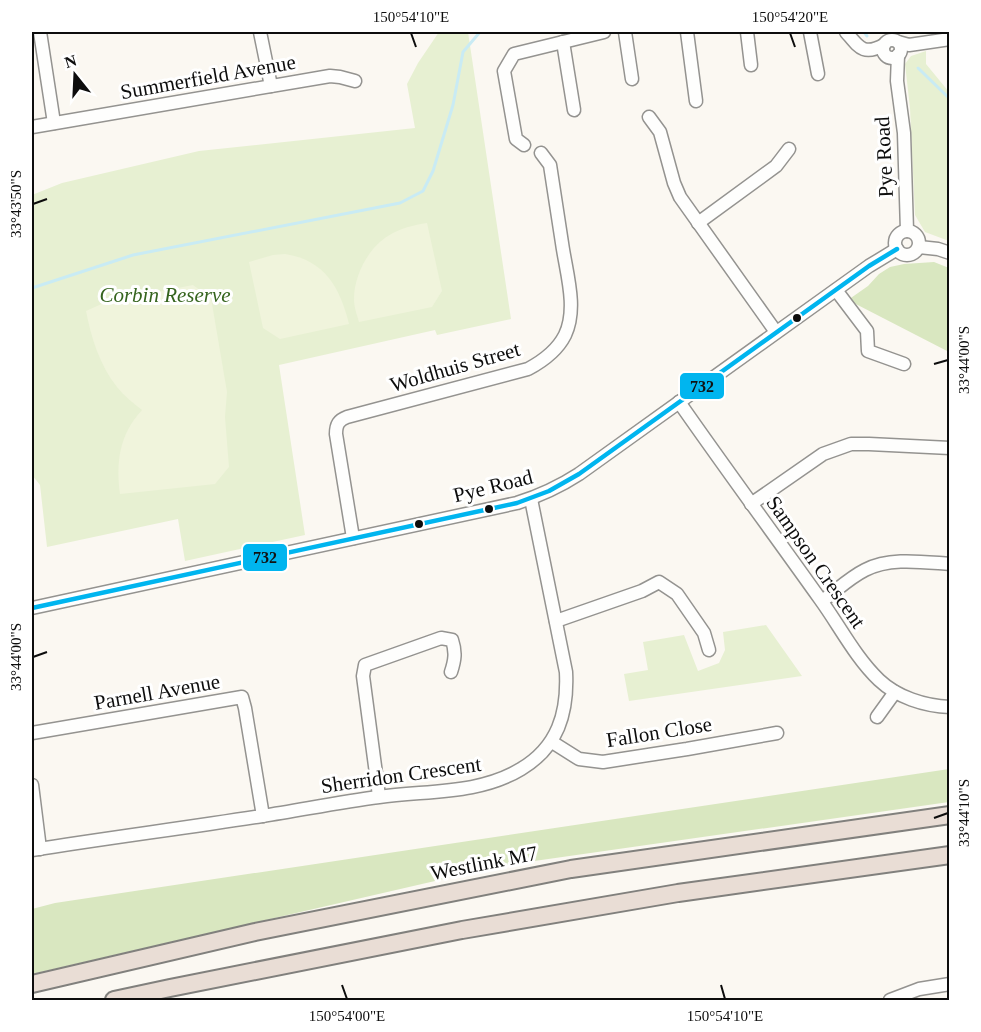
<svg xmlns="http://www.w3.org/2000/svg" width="981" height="1032" font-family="Georgia,serif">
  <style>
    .green { fill: #e7f0d2 }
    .forest { fill: #d9e7c0 }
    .pitch { fill: #f0f4dc }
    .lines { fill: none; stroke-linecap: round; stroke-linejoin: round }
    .stream { stroke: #c9ebf4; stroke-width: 3 }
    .minor-casing { stroke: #949390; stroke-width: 15 }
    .highway-casing { stroke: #81807d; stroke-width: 20 }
    .minor { stroke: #fefefd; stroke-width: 12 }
    .highway { stroke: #e9ddd5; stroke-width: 16 }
    .bus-1-casing { stroke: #fff; stroke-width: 9 }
    .bus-1 { stroke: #00b5ef; stroke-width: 4.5 }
    .ticks { fill: none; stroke: #0d0d0d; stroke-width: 2 }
    .bus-dot { fill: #0d0d0d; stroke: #fff; stroke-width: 2 }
    .labels { text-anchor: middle; stroke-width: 6; stroke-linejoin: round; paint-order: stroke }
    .street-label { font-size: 21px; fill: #0d0d0d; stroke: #fff }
    .park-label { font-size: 21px; font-style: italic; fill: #35641e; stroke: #fff }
    .line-badge { stroke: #fff; stroke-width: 2 }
    .pale-badge-label { font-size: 16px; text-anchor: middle; font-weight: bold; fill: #111 }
    .neatline { fill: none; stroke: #0d0d0d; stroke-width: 2 }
    .ticks-label { font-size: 15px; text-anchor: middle; fill: #0d0d0d }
  </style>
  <rect width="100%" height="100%" fill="#fbf8f2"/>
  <g class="green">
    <path d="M439,32h29l43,287 -74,16 -2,-5 -156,35 26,170 -120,26 -7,-42 -131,28 -7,-62 -8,-10v-280l30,-12 137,-32 216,-23 -8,-44 11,-21z"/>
    <path d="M926,51v13l23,28v149l-24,-9 -10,-17 -5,-107 -5,-44 6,-8z"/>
    <path d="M766,625l36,51 -173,25 -5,-27 24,-4 -5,-28 41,-7 14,36 21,-8 6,-13 -2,-18z"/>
  </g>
  <g class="forest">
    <path d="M934,262l15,6v84l-101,-52 20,-14 11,-12 11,-7 14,-3z"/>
    <path d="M949,769v33l-449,64 -468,108v-65l23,-6z"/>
  </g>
  <g class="pitch">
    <path d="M427,223l15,68 -10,16 -73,15c-2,-7 -5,-15 -5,-23 0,-23 14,-51 34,-63 12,-8 26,-11 39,-13z"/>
    <path d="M285,254c40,6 55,34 64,70l-69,15 -17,-11 -14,-66 24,-7z"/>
    <path d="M193,285l18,13 16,94 -2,25 4,50 -14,17 -95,10c-4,-32 -1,-59 22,-84 -9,-7 -18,-14 -25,-23 -17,-21 -26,-50 -31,-76l20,-9z"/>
  </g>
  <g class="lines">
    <g class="stream">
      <path d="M864,32l3,4"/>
      <path d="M918,68l32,31"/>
      <path d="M32,288l101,-33 267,-52 23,-12 10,-20 20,-66 10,-53 17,-20"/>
    </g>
    <g class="minor-casing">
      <g id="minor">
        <path d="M40,32l14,91"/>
        <path d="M260,32l11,54"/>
        <path d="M625,32l7,47"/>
        <path d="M687,32l9,69"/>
        <path d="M747,32l4,33"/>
        <path d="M810,32l8,42"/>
        <path d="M846,32c13,15 17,24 38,13"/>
        <circle cx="892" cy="49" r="9"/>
        <path d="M563,42l11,68"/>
        <path d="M898,42l11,3 41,-6"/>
        <path d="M898,55l-1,26 7,52 3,98"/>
        <path d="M649,117l11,15 14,51 6,14 96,135"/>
        <path d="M32,127l298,-51 10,1 15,4"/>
        <path d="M524,145l-8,-6 -12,-68 10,-17 90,-22"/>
        <path d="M698,223l78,-57 13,-17"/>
        <circle cx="907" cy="243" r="12"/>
        <path d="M919,247l19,2 12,4"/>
        <path d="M836,290l31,41 1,20 36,13"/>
        <path d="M679,402c46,66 94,131 141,197 19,26 35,58 59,81 18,17 45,26 71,27"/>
        <path d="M751,504l72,-50 28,-10h18l81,4"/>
        <path d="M353,538l-17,-104c0,-10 3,-14 11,-17l181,-48c15,-8 29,-18 37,-34 13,-27 1,-63 -3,-92 -4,-26 -8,-52 -12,-78l-9,-12"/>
        <path d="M822,601c14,-10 27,-23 43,-31 25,-13 57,-8 85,-6"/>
        <path d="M32,608l485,-105c22,-7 42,-16 62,-29l290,-208 28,-17"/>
        <path d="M556,621l86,-30 17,-9 18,12 27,39 5,17"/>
        <path d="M877,717l18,-25"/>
        <path d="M32,733l210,-36 3,11 18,108"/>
        <path d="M552,742l27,17 24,3 84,-13 90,-16"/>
        <path d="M32,785l8,64"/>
        <path d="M379,796l-16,-120 2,-11 76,-27 11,2c4,12 3,20 -1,32"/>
        <path d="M32,850c76,-12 153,-22 230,-34 39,-6 78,-14 117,-19 47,-7 99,-2 142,-28 37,-22 47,-56 45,-97l-35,-173"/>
        <path d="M890,1000l29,-11 31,-5"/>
      </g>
    </g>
    <g class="highway-casing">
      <g id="highway">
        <path d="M32,984l223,-52 316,-63 379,-54"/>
        <path d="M114,1000l56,-12 292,-58 216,-37 272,-38"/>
      </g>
    </g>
    <use href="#minor" class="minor"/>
    <use href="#highway" class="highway"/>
    <g class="bus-1-casing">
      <path id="bus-1" d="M32,608l485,-105 32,-12 30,-17 290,-208 28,-17"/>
    </g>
    <use href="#bus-1" class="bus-1"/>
  </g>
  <path class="ticks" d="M411,33l5,14M790,33l5,14M33,204l14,-5M934,364l14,-4M33,657l14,-5M934,818l14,-5M342,985l5,14M721,985l4,14"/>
  <g class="bus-dot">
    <circle cx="797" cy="318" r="5"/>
    <circle cx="489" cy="509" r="5"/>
    <circle cx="419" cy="524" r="5"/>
  </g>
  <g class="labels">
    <g class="street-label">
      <text transform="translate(208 77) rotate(-10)" y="7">Summerfield Avenue</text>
      <text transform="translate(884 157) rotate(-93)" y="7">Pye Road</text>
      <text transform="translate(455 367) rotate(-16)" y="7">Woldhuis Street</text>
      <text transform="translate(493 486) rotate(-14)" y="7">Pye Road</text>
      <text transform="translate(816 562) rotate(55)" y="7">Sampson Crescent</text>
      <text transform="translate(157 692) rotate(-10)" y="7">Parnell Avenue</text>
      <text transform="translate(659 732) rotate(-9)" y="7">Fallon Close</text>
      <text transform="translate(401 775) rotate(-8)" y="7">Sherridon Crescent</text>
      <text transform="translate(484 863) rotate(-11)" y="7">Westlink M7</text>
    </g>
    <g class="park-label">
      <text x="165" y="302">Corbin Reserve</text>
    </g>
  </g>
  <g class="line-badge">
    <rect x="679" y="372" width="46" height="28" rx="6" fill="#00b5ef"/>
    <rect x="242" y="543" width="46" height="29" rx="6" fill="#00b5ef"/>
  </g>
  <g class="pale-badge-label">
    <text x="702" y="392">732</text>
    <text x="265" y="563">732</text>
  </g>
  <rect width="981" height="1032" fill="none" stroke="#ffffff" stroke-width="66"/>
  <g transform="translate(75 75) rotate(342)" stroke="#ffffff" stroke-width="4.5" paint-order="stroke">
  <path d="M0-4.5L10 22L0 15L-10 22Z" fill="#0d0d0d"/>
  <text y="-9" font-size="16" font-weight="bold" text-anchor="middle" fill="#0d0d0d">N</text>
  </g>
  <rect x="33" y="33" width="915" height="966" class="neatline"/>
  <g class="ticks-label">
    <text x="411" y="22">150°54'10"E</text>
    <text x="790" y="22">150°54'20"E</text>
    <text transform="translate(16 204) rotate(-90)" y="5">33°43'50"S</text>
    <text transform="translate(964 360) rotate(-90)" y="5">33°44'00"S</text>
    <text transform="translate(16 657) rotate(-90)" y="5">33°44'00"S</text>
    <text transform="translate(964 813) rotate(-90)" y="5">33°44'10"S</text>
    <text x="347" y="1021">150°54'00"E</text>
    <text x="725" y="1021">150°54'10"E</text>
  </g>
</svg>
